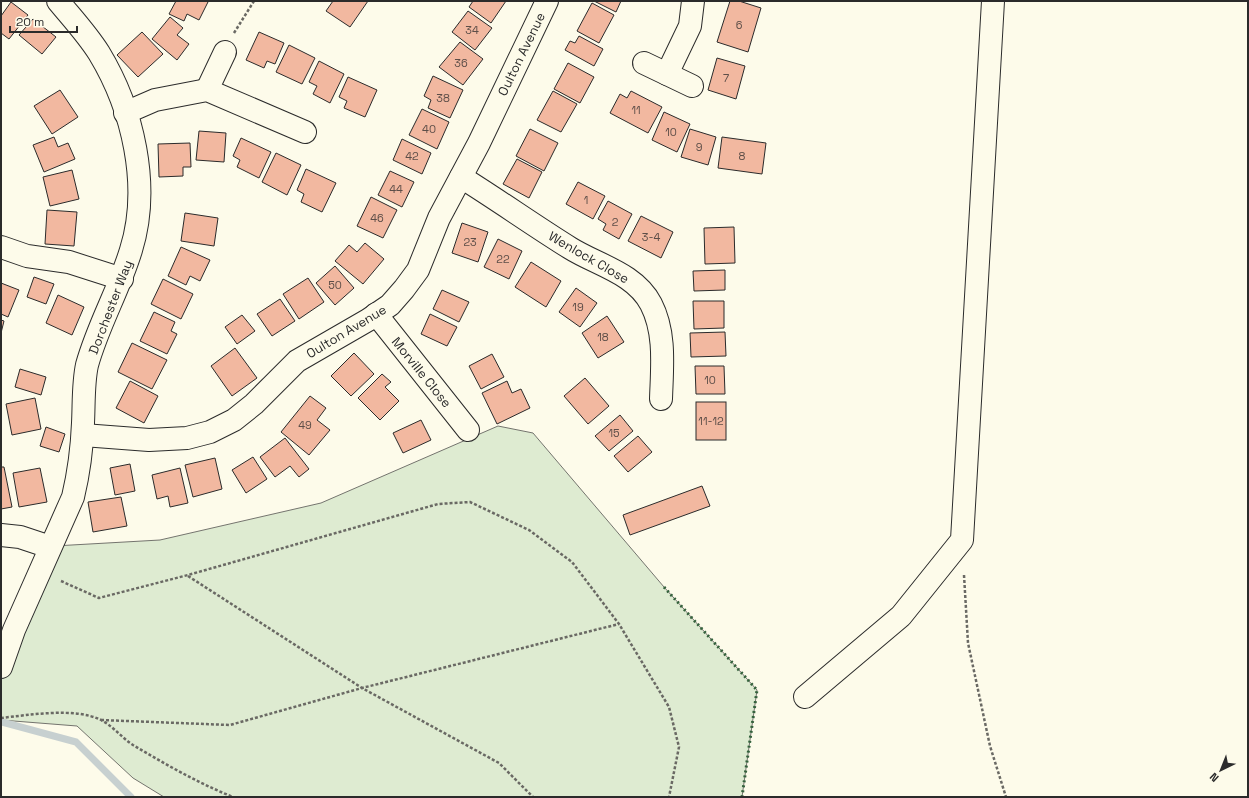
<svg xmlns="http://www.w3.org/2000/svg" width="1249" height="798" font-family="'Space Grotesk',sans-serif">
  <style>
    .green { fill: #deebd1; stroke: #74746e }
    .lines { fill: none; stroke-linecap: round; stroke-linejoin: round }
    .stream { stroke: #c7d0d0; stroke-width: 7 }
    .building { fill: #f2b8a0; stroke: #2b2b2b }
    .minor-casing { stroke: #2b2b2b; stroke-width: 24 }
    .path { stroke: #6a6964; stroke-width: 2.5; stroke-dasharray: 3 2; stroke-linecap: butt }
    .minor { stroke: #fdfbea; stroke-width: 22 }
    .hedge { stroke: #34623c; stroke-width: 3; stroke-dasharray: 2 3; stroke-linecap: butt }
    .labels { text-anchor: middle; stroke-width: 3; stroke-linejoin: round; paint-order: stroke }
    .number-label { font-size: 11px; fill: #5d4e48 }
    .street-label { font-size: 13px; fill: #2b2b2b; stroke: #fdfbea }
  </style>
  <rect width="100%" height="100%" fill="#fdfbea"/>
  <path class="green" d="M498,426l35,7 131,154 93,103 -15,107h-578l-31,-19 -56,-52 -76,-6v-42l53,-132 106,-6 161,-37z"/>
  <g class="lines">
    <path class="stream" d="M2,722l74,20 55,55"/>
  </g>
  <g class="building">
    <path d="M176,1h30l2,1 -9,18 -12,-6 -3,7 -15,-7z"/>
    <path d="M333,1h35l-18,26 -24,-16z"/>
    <path d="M473,1h33l-15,22 -22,-16z"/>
    <path d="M594,1h27l-5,11z"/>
    <path d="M730,1h9l22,7 -13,44 -31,-10z"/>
    <path d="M11,2l17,13 -19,24 -8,-6v-17z"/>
    <path d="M592,3l22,12 -15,28 -22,-12z"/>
    <path d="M468,11l24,17 -17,22 -23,-18z"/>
    <path d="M170,17l13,11 -6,7 12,9 -12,16 -25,-21z"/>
    <path d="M33,19l23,18 -14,17 -23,-19z"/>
    <path d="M142,32l21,22 -25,23 -21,-22z"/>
    <path d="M259,32l25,11 -9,21 -8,-3 -3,7 -18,-8z"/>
    <path d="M579,36l24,13 -9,17 -29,-16 5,-9 5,2z"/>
    <path d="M460,42l23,17 -20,26 -24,-18z"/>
    <path d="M289,45l26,13 -13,26 -26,-12z"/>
    <path d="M717,58l28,8 -9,33 -28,-9z"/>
    <path d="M319,61l25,13 -14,29 -17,-9 4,-8 -8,-4z"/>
    <path d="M568,63l26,14 -14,26 -26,-14z"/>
    <path d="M433,76l30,14 -13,28 -22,-10 3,-8 -7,-4z"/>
    <path d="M348,77l29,13 -12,27 -21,-9 3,-7 -8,-4z"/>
    <path d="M60,90l18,27 -26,17 -18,-28z"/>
    <path d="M553,91l24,13 -16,28 -24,-12z"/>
    <path d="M631,91l31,16 -14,26 -38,-20 10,-19 7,4z"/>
    <path d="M422,109l27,13 -12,27 -28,-14z"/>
    <path d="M664,112l26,12 -13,28 -25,-12z"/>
    <path d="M530,129l28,14 -14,28 -28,-15z"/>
    <path d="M690,129l26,8 -8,28 -27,-8z"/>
    <path d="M199,131l27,2 -2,29 -28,-2z"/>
    <path d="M54,137l4,10 10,-4 7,16 -31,13 -11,-27z"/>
    <path d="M722,137l44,6 -4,31 -44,-6z"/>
    <path d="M241,138l30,14 -12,26 -22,-11 3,-7 -7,-4z"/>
    <path d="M402,139l29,14 -9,21 -29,-14z"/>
    <path d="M190,143l1,24h-8v9l-24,1 -1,-33z"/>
    <path d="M276,153l25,12 -14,30 -25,-13z"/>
    <path d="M517,159l25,13 -13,26 -26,-14z"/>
    <path d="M306,169l30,14 -14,29 -21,-10 3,-8 -7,-4z"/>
    <path d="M72,170l7,29 -29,7 -7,-29z"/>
    <path d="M390,171l24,11 -12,25 -24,-12z"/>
    <path d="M578,182l27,14 -12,23 -27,-15z"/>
    <path d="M371,197l26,13 -14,28 -26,-12z"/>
    <path d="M608,201l24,13 -13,25 -16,-9 3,-6 -8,-5z"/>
    <path d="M47,210l30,2 -3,34 -29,-2z"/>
    <path d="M185,213l33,5 -4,28 -33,-5z"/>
    <path d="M641,216l32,16 -12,26 -33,-17z"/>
    <path d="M462,223l26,9 -10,30 -26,-9z"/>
    <path d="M734,227l1,36 -30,1 -1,-36z"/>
    <path d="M498,239l24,12 -13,28 -25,-12z"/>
    <path d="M365,243l19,16 -21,25 -28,-23 14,-16 8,7z"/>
    <path d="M181,247l29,13 -10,21 -10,-5 -4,9 -18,-9z"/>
    <path d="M531,262l30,19 -15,26 -31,-20z"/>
    <path d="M335,266l19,22 -19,17 -19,-22z"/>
    <path d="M725,270v20l-31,1 -1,-20z"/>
    <path d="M34,277l20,7 -8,20 -19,-7z"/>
    <path d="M308,278l16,24 -25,17 -16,-25z"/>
    <path d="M163,279l30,15 -12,25 -30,-15z"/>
    <path d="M1,283l18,7 -11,27 -7,-3z"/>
    <path d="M576,288l21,15 -17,24 -21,-15z"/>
    <path d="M442,290l27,12 -10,20 -26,-13z"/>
    <path d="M58,295l26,12 -12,28 -26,-12z"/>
    <path d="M280,299l15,22 -23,15 -15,-22z"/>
    <path d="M693,301h31v27l-30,1z"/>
    <path d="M154,312l21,10 -4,9 6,3 -10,20 -27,-13z"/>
    <path d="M430,314l27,13 -10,19 -26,-12z"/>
    <path d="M242,315l13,16 -18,13 -12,-17z"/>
    <path d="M607,316l17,26 -26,16 -16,-25z"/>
    <path d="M1,320l3,1 -3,12z"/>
    <path d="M725,332l1,24 -35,1 -1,-24z"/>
    <path d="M132,343l35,17 -15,29 -34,-17z"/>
    <path d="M235,348l22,30 -25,18 -21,-30z"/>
    <path d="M354,353l20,21 -23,22 -20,-20z"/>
    <path d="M492,354l12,23 -23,12 -12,-23z"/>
    <path d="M695,366h29l1,28h-29z"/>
    <path d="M20,369l26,8 -5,18 -26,-8z"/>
    <path d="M382,374l9,8 -6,5 14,14 -19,19 -22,-22z"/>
    <path d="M585,378l24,28 -21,18 -24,-28z"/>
    <path d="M130,381l28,15 -14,27 -28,-15z"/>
    <path d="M507,381l5,12 9,-4 9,19 -33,16 -15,-31z"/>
    <path d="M310,396l16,12 -9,12 13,10 -21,25 -28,-23z"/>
    <path d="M35,398l6,31 -29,6 -6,-31z"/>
    <rect x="696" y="402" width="30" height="38"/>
    <path d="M620,415l13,16 -24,20 -14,-15z"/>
    <path d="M421,420l10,20 -28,13 -10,-20z"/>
    <path d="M46,427l19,7 -6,18 -19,-6z"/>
    <path d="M638,436l14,16 -24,20 -14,-16z"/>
    <path d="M285,438l24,31 -10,8 -9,-11 -15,11 -15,-20z"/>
    <path d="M253,457l14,22 -21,14 -14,-23z"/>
    <path d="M215,458l7,31 -29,8 -8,-32z"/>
    <path d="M130,464l5,27 -20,4 -5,-27z"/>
    <path d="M1,467h3l8,40 -11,2z"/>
    <path d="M40,468l7,34 -28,5 -6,-34z"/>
    <path d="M180,468l8,35 -18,4 -2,-11 -11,3 -5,-24z"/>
    <path d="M702,486l8,20 -80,29 -7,-20z"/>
    <path d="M121,497l6,29 -34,6 -5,-30z"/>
  </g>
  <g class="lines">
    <g class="minor-casing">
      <g id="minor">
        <path d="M644,63l48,23"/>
        <path d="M667,74l23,-48 3,-25"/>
        <path d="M207,90l18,-38"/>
        <path d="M125,113l30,-13 52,-10 98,42"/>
        <path d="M461,177c37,23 72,48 109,71 27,17 65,25 81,56 15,29 11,63 10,95"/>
        <path d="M1,247l26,9 42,6 53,17"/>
        <path d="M376,314l92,116"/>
        <path d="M83,435l66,5 38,-2 23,-6 24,-12 20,-16 43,-43 71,-41 22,-15 14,-16 14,-19 21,-52 40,-75 68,-142"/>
        <path d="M1,535l19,2 30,10"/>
        <path d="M1,667l13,-37 59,-133c6,-25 9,-49 10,-74 1,-19 0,-40 4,-58 11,-40 32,-75 44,-115 20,-64 2,-141 -32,-197 -12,-19 -27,-35 -41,-52"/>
        <path d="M805,697l96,-81 61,-76 31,-539"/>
      </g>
    </g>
    <g class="path">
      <path d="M234,33l20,-32"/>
      <path d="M964,575l4,68 22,103 16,51"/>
      <path d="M188,576l174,112 137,75 34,34"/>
      <path d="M61,581l38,17 89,-23 250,-71 32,-2 59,28 43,32 47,62 50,83 10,40 -10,50"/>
      <path d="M1,718c28,-3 74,-11 100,2 12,6 21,18 32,25 32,19 65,38 100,52"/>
      <path d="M101,720l129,5 132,-37 257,-64"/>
    </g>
    <use href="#minor" class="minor"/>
    <path class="hedge" d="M664,587l93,103 -15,107"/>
  </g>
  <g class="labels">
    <g class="number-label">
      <text x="739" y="29">6</text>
      <text x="472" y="34">34</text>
      <text x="461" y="67">36</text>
      <text x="726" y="82">7</text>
      <text x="443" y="102">38</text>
      <text x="636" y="114">11</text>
      <text x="429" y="133">40</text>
      <text x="671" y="136">10</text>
      <text x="699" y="151">9</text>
      <text x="412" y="160">42</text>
      <text x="742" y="160">8</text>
      <text x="396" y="193">44</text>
      <text x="586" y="204">1</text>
      <text x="377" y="222">46</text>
      <text x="615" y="226">2</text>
      <text x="651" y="241">3-4</text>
      <text x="470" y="246">23</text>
      <text x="503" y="263">22</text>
      <text x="335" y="289">50</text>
      <text x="578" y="311">19</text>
      <text x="603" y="341">18</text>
      <text x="710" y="384">10</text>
      <text x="711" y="425">11-12</text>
      <text x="305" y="429">49</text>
      <text x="614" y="437">15</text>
    </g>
    <g class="street-label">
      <text transform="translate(521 54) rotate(-64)" y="5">Oulton Avenue</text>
      <text transform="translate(589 257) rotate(30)" y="5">Wenlock Close</text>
      <text transform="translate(110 307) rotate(-69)" y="5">Dorchester Way</text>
      <text transform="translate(346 331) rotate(-31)" y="5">Oulton Avenue</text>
      <text transform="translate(422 372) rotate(51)" y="5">Morville Close</text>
    </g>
  </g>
  <rect width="1249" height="798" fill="none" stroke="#2b2b2b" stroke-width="4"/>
  <g transform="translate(1221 770) rotate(223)" stroke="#fdfbea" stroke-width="3" paint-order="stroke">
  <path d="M0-3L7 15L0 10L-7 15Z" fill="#2b2b2b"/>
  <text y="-6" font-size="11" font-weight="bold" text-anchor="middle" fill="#2b2b2b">N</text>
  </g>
  <path d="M10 26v6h67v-6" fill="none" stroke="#2b2b2b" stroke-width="2"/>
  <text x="16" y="26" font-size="12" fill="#2b2b2b" stroke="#fdfbea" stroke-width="3" paint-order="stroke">20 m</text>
</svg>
